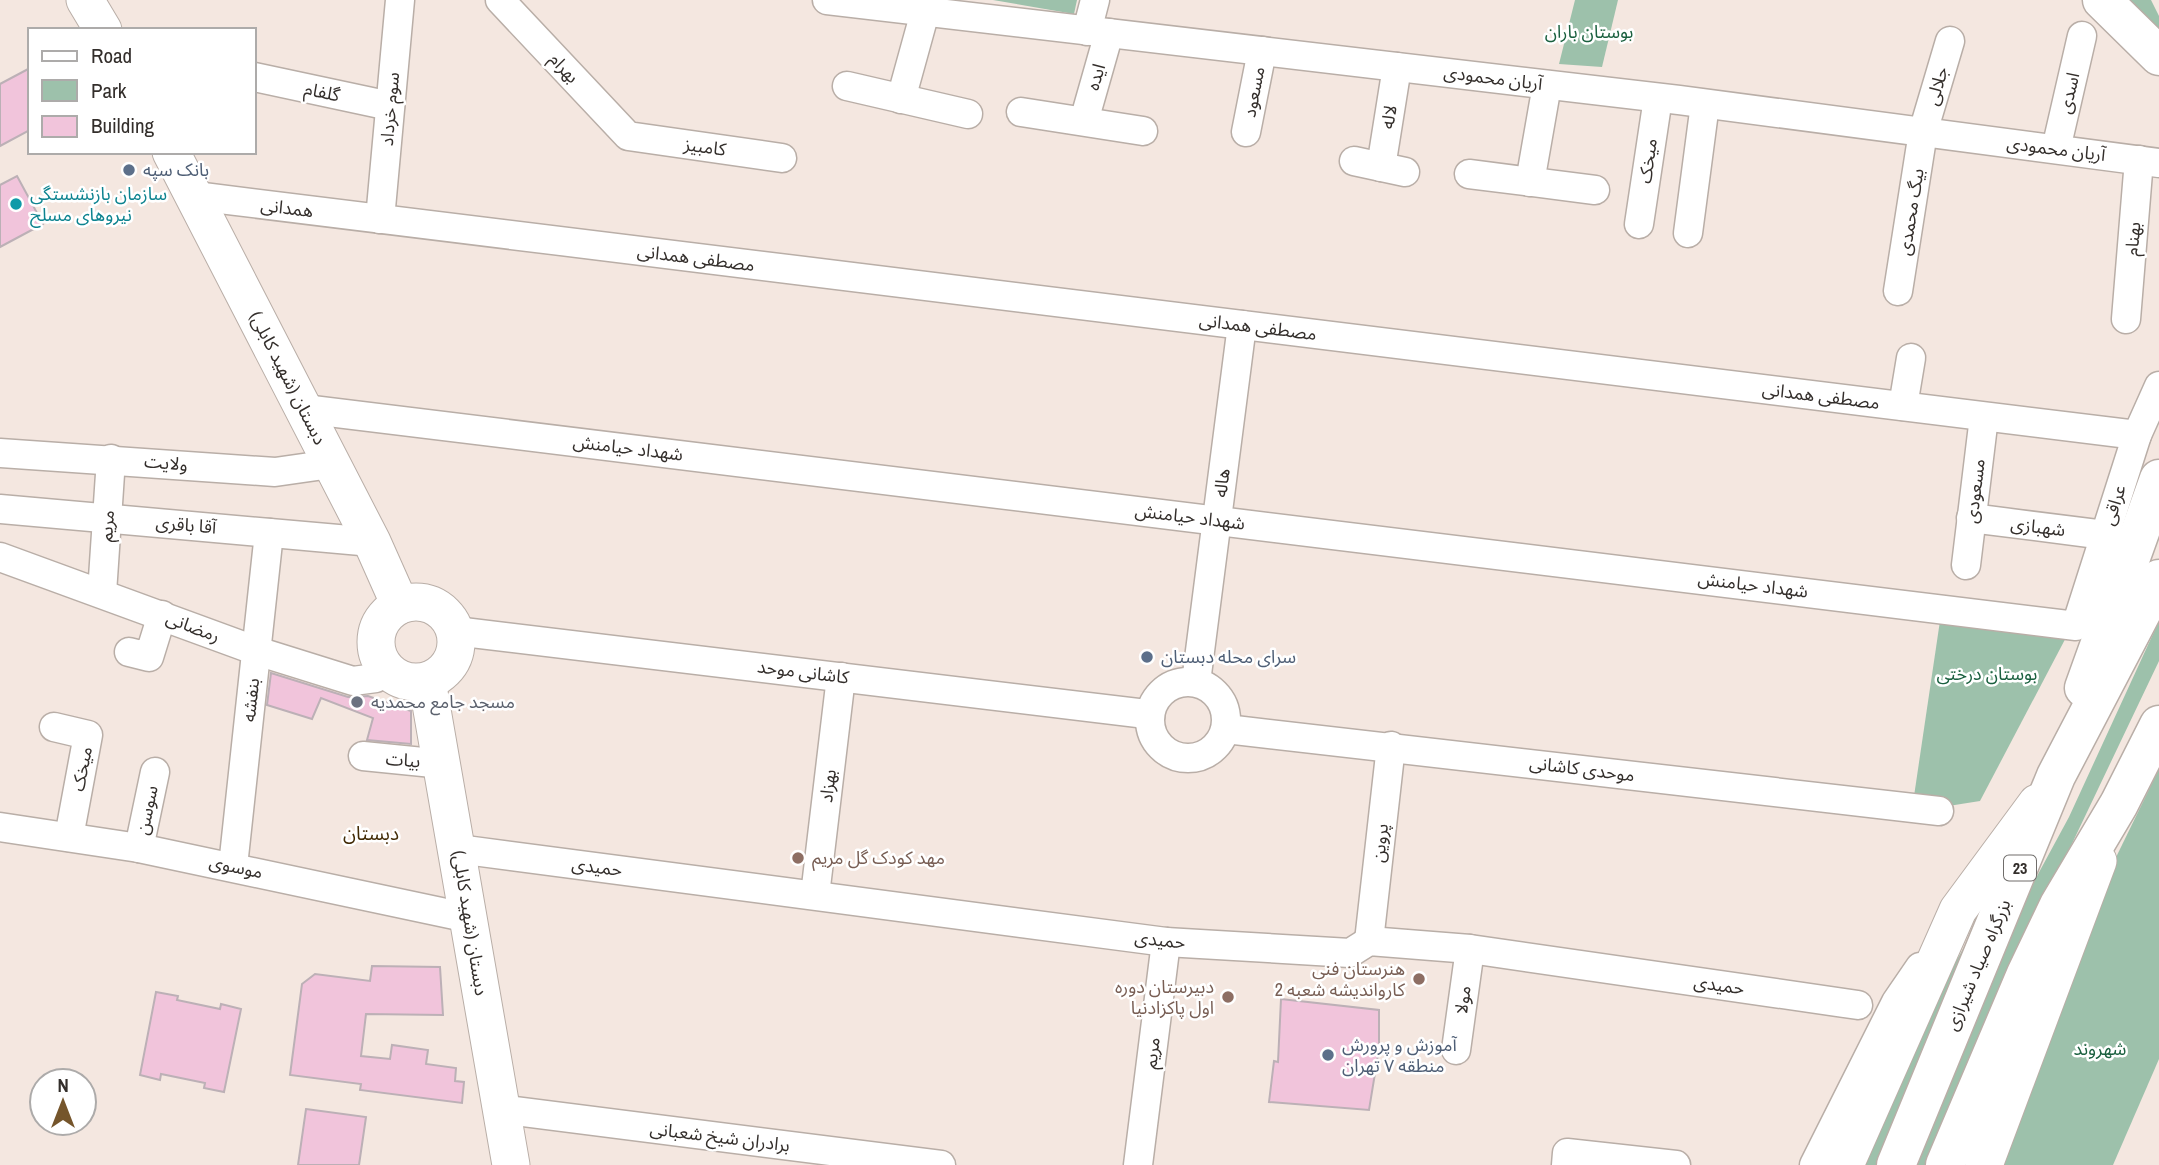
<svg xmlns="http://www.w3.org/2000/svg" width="2159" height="1165" font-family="'Archivo Narrow','Noto Sans Arabic',sans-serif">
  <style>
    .green { fill: #9dc1ab }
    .building { fill: #f1c4db; stroke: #bcb0b6; stroke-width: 2 }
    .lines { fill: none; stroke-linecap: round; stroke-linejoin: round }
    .minor-casing { stroke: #b9aea7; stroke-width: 31 }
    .major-casing { stroke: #b9aea7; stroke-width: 39 }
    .highway-casing { stroke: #b9aea7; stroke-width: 41 }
    .minor { stroke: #fff; stroke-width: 28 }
    .major { stroke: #fff; stroke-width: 37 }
    .highway { stroke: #fff; stroke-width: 38 }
    .service-dot { fill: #5c6f8a; stroke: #fff; stroke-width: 2.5 }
    .culture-dot { fill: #0f9aa8; stroke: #fff; stroke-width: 2.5 }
    .worship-dot { fill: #6b7280; stroke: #fff; stroke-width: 2.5 }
    .education-dot { fill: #8d6e63; stroke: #fff; stroke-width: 2.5 }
    .labels { text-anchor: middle; stroke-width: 5; stroke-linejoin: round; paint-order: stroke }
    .shield { fill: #fff; stroke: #706d6b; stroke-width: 2 }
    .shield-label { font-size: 16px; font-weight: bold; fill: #332e2b }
    .park-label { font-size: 18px; fill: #1a603f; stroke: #fff }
    .street-label { font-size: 18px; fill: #332e2b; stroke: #fff }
    .service-label { font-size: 18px; fill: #4e5e75; stroke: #fff; text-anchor: start }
    .culture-label { font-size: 18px; fill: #0d838f; stroke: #fff; text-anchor: start }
    .worship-label { font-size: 18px; fill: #5b616d; stroke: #fff; text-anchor: start }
    .education-label { font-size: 18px; fill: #785e54; stroke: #fff; text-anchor: end }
    .neighbourhood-label { font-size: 19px; fill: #412a05; stroke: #fff }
  </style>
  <rect width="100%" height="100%" fill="#f4e7e0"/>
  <g class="green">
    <path d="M993,0h84l-3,14z"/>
    <path d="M1575,0h43l-16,67 -43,-3z"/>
    <path d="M2117,0h34l8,16v28z"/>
    <path d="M1941,614l130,14 -91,173 -38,6 -29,-4z"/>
    <path d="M2159,621v40l-121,254 -108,250h-15l90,-230 64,-118z"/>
    <path d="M2159,769v290l-46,106h-119l89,-240z"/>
    <path d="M2003,881l-123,284h-22l74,-163z"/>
  </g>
  <g class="building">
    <path d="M30,68v62l-30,16v-62z"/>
    <path d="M17,176l26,48 -43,23v-62z"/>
    <path d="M271,673l77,24 20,-1 43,15v33l-44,-4 6,-22 -52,-20 -9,21 -45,-14z"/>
    <path d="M372,966l68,1 3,48 -77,-1 -5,42 29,3 2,-14 36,5 -2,14 30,4 -1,13 9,1 -2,21 -102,-13 1,-6 -71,-9 12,-91 13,-10 55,7z"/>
    <path d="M156,992l22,4 -1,4 43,9 1,-5 20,5 -17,83 -20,-4 1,-5 -44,-9 -1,6 -20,-5z"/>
    <path d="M1281,999l98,11v39l-10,61 -100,-8 5,-41 4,1z"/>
    <path d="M306,1109l60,8 -7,48h-61z"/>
  </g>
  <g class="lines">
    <g class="minor-casing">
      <g id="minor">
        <path d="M500,0l128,136 154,22"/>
        <path d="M827,0l852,100 480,63"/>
        <path d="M1087,31l8,-31"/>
        <path d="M254,77l136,29"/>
        <path d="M847,86l121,28"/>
        <path d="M901,99l24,-87"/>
        <path d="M1021,112l122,19"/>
        <path d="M1084,121l25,-88"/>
        <path d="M1246,132l16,-81"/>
        <path d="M2056,149l26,-113"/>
        <path d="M1354,161l51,11"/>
        <path d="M1381,167l16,-100"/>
        <path d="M1469,174l126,16"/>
        <path d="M1530,182l17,-97"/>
        <path d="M195,196l1942,239"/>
        <path d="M380,219l20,-219"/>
        <path d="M1639,224l19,-126"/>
        <path d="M1688,233l17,-129"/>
        <path d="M1898,291l25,-159 27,-91"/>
        <path d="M2126,319l13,-159"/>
        <path d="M1903,406l8,-48"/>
        <path d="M304,409l1772,217 61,-191 22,-49"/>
        <path d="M0,453l275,19 56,-8"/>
        <path d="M0,509l372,33"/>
        <path d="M1971,518l134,17"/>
        <path d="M0,557l257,94 96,30 23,-3 11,-7"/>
        <path d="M1966,565l18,-148"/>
        <path d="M102,593l9,-134"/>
        <path d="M455,631l683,82 12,4"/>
        <path d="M129,652l20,5 13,-42"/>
        <path d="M1196,682l46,-357"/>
        <circle cx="1188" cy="720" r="38"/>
        <path d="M54,727l34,8 -19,102"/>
        <path d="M1226,729l713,82"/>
        <path d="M363,756l80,8"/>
        <path d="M0,827l139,21 330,70"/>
        <path d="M139,848l16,-76"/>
        <path d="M458,849l708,93 184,11 19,-12 101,8 388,56"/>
        <path d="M233,866l36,-333"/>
        <path d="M815,895l26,-218"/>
        <path d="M1369,941l22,-195"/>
        <path d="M1456,1050l14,-101"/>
        <path d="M499,1109l442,56"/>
        <path d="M1138,1165l28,-223"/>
        <path d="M1566,1165l1,-12 109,12"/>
        <path d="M1814,1165l82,-163 24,-35"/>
      </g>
    </g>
    <g class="major-casing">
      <g id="major">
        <path d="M85,0l18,30"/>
        <path d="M171,152l201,390 28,63"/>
        <circle cx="416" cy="642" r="40"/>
        <path d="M427,681l84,484"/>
        <path d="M1845,1165l113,-255 79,-107"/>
        <path d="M1984,1165l114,-304"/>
      </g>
    </g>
    <g class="highway-casing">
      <g id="highway">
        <path d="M2102,0l57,56"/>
        <path d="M2084,688l75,-209"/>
        <path d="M1896,1165l160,-389 103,-197"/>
        <path d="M1945,1165l81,-191 33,-69 60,-101 40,-79"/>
      </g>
    </g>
    <use href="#minor" class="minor"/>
    <use href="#major" class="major"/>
    <use href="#highway" class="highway"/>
  </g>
  <g class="service-dot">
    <circle cx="129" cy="170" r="7"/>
    <circle cx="1147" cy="657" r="7"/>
    <circle cx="1328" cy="1055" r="7"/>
  </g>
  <circle class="culture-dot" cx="16" cy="204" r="7"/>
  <circle class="worship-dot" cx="357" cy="702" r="7"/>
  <g class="education-dot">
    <circle cx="798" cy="858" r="7"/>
    <circle cx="1419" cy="979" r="7"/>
    <circle cx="1228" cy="997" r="7"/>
  </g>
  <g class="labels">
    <rect class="shield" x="2004" y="855.5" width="32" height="25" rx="5"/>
    <g class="shield-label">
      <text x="2020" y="874">23</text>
    </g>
    <g class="park-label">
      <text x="1589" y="38">بوستان باران</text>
      <text x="1987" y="680">بوستان درختی</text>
      <text x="2100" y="1055">شهروند</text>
    </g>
    <g class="street-label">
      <text transform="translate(564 68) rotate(47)" y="6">بهرام</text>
      <text transform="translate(1096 77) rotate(-74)" y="6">ایده</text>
      <text transform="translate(1493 78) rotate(7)" y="6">آریان محمودی</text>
      <text transform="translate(1937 86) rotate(-74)" y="6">جلالی</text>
      <text transform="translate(322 92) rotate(12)" y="6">گلفام</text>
      <text transform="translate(1254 92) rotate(-79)" y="6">مسعود</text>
      <text transform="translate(2069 93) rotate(-77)" y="6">اسدی</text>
      <text transform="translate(390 109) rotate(-85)" y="6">سوم خرداد</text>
      <text transform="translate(1389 117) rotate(-81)" y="6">لاله</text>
      <text transform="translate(705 147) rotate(8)" y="6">کامبیز</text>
      <text transform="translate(2056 149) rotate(7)" y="6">آریان محمودی</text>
      <text transform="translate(1648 161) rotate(-82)" y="6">میخک</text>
      <text transform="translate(287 208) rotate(7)" y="6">همدانی</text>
      <text transform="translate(1911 212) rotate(-81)" y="6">بیگ محمدی</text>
      <text transform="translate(2133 239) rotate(-85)" y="6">بهنام</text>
      <text transform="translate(696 258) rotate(7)" y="6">مصطفی همدانی</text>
      <text transform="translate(1258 327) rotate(7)" y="6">مصطفی همدانی</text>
      <text transform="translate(288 378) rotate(63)" y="6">دبستان (شهید کابلی)</text>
      <text transform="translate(1821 396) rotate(7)" y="6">مصطفی همدانی</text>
      <text transform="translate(628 448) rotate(7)" y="6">شهداد حیامنش</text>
      <text transform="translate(166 463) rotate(5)" y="6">ولایت</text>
      <text transform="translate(1222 483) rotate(-83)" y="6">هاله</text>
      <text transform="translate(1975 491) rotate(-83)" y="6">مسعودی</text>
      <text transform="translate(2114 505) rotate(-72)" y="6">عراقی</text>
      <text transform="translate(1190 517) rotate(7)" y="6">شهداد حیامنش</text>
      <text transform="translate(186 525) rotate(5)" y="6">آقا باقری</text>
      <text transform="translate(107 526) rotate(-86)" y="6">مریم</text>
      <text transform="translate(2038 527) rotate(7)" y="6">شهبازی</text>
      <text transform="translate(1753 585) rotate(7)" y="6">شهداد حیامنش</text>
      <text transform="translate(193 627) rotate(21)" y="6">رمضانی</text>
      <text transform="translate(803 672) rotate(7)" y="6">کاشانی موحد</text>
      <text transform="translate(251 700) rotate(-84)" y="6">بنفشه</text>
      <text transform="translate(403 760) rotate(5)" y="6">بیات</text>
      <text transform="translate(82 769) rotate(-79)" y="6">میخک</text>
      <text transform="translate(1582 769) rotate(7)" y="6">موحدی کاشانی</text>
      <text transform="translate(828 786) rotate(-83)" y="6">بهزاد</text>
      <text transform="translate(147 810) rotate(-78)" y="6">سوسن</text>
      <text transform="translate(1380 843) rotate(-84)" y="6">پروین</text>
      <text transform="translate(236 867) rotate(12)" y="6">موسوی</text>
      <text transform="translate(597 867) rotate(7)" y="6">حمیدی</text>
      <text transform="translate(470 923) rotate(81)" y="6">دبستان (شهید کابلی)</text>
      <text transform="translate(1160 940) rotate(6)" y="6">حمیدی</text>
      <text transform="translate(1978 965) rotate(-67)" y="6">بزرگراه صیاد شیرازی</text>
      <text transform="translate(1719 985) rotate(8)" y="6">حمیدی</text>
      <text transform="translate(1463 1000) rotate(-82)" y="6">مولا</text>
      <text transform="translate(1152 1053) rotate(-83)" y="6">مریم</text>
      <text transform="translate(720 1137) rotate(7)" y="6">برادران شیخ شعبانی</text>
    </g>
    <g class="service-label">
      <text x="143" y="176">بانک سپه</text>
      <text x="1161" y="663">سرای محله دبستان</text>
      <text x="1342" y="1051">آموزش و پرورش<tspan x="1342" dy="21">منطقه ۷ تهران</tspan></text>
    </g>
    <g class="culture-label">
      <text x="30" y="200">سازمان بازنشستگی<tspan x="30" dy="21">نیروهای مسلح</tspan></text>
    </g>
    <g class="worship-label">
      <text x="371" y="708">مسجد جامع محمدیه</text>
    </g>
    <g class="education-label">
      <text x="812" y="864" text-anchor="start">مهد کودک گل مریم</text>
      <text x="1405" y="975">هنرستان فنی<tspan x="1405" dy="21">کارواندیشه شعبه 2</tspan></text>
      <text x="1214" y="993">دبیرستان دوره<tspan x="1214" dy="21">اول پاکزادنیا</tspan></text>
    </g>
    <g class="neighbourhood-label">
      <text x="371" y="840">دبستان</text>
    </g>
  </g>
  <rect x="28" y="28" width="228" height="126" fill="#ffffff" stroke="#adabaa" stroke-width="2"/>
  <rect x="42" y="51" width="35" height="10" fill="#ffffff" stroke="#adabaa" stroke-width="2"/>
  <text x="91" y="63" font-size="21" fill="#332e2b">Road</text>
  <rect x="42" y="80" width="35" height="21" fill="#9dc1ab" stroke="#adabaa" stroke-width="2"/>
  <text x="91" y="98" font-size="21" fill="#332e2b">Park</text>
  <rect x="42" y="116" width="35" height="21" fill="#f1c4db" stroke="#adabaa" stroke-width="2"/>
  <text x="91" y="133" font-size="21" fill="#332e2b">Building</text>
  <g transform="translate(63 1102)"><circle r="33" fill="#ffffff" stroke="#adabaa" stroke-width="2"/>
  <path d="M0-5L12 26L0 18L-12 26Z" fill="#75552b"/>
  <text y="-10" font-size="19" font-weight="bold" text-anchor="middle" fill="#332e2b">N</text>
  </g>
</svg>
